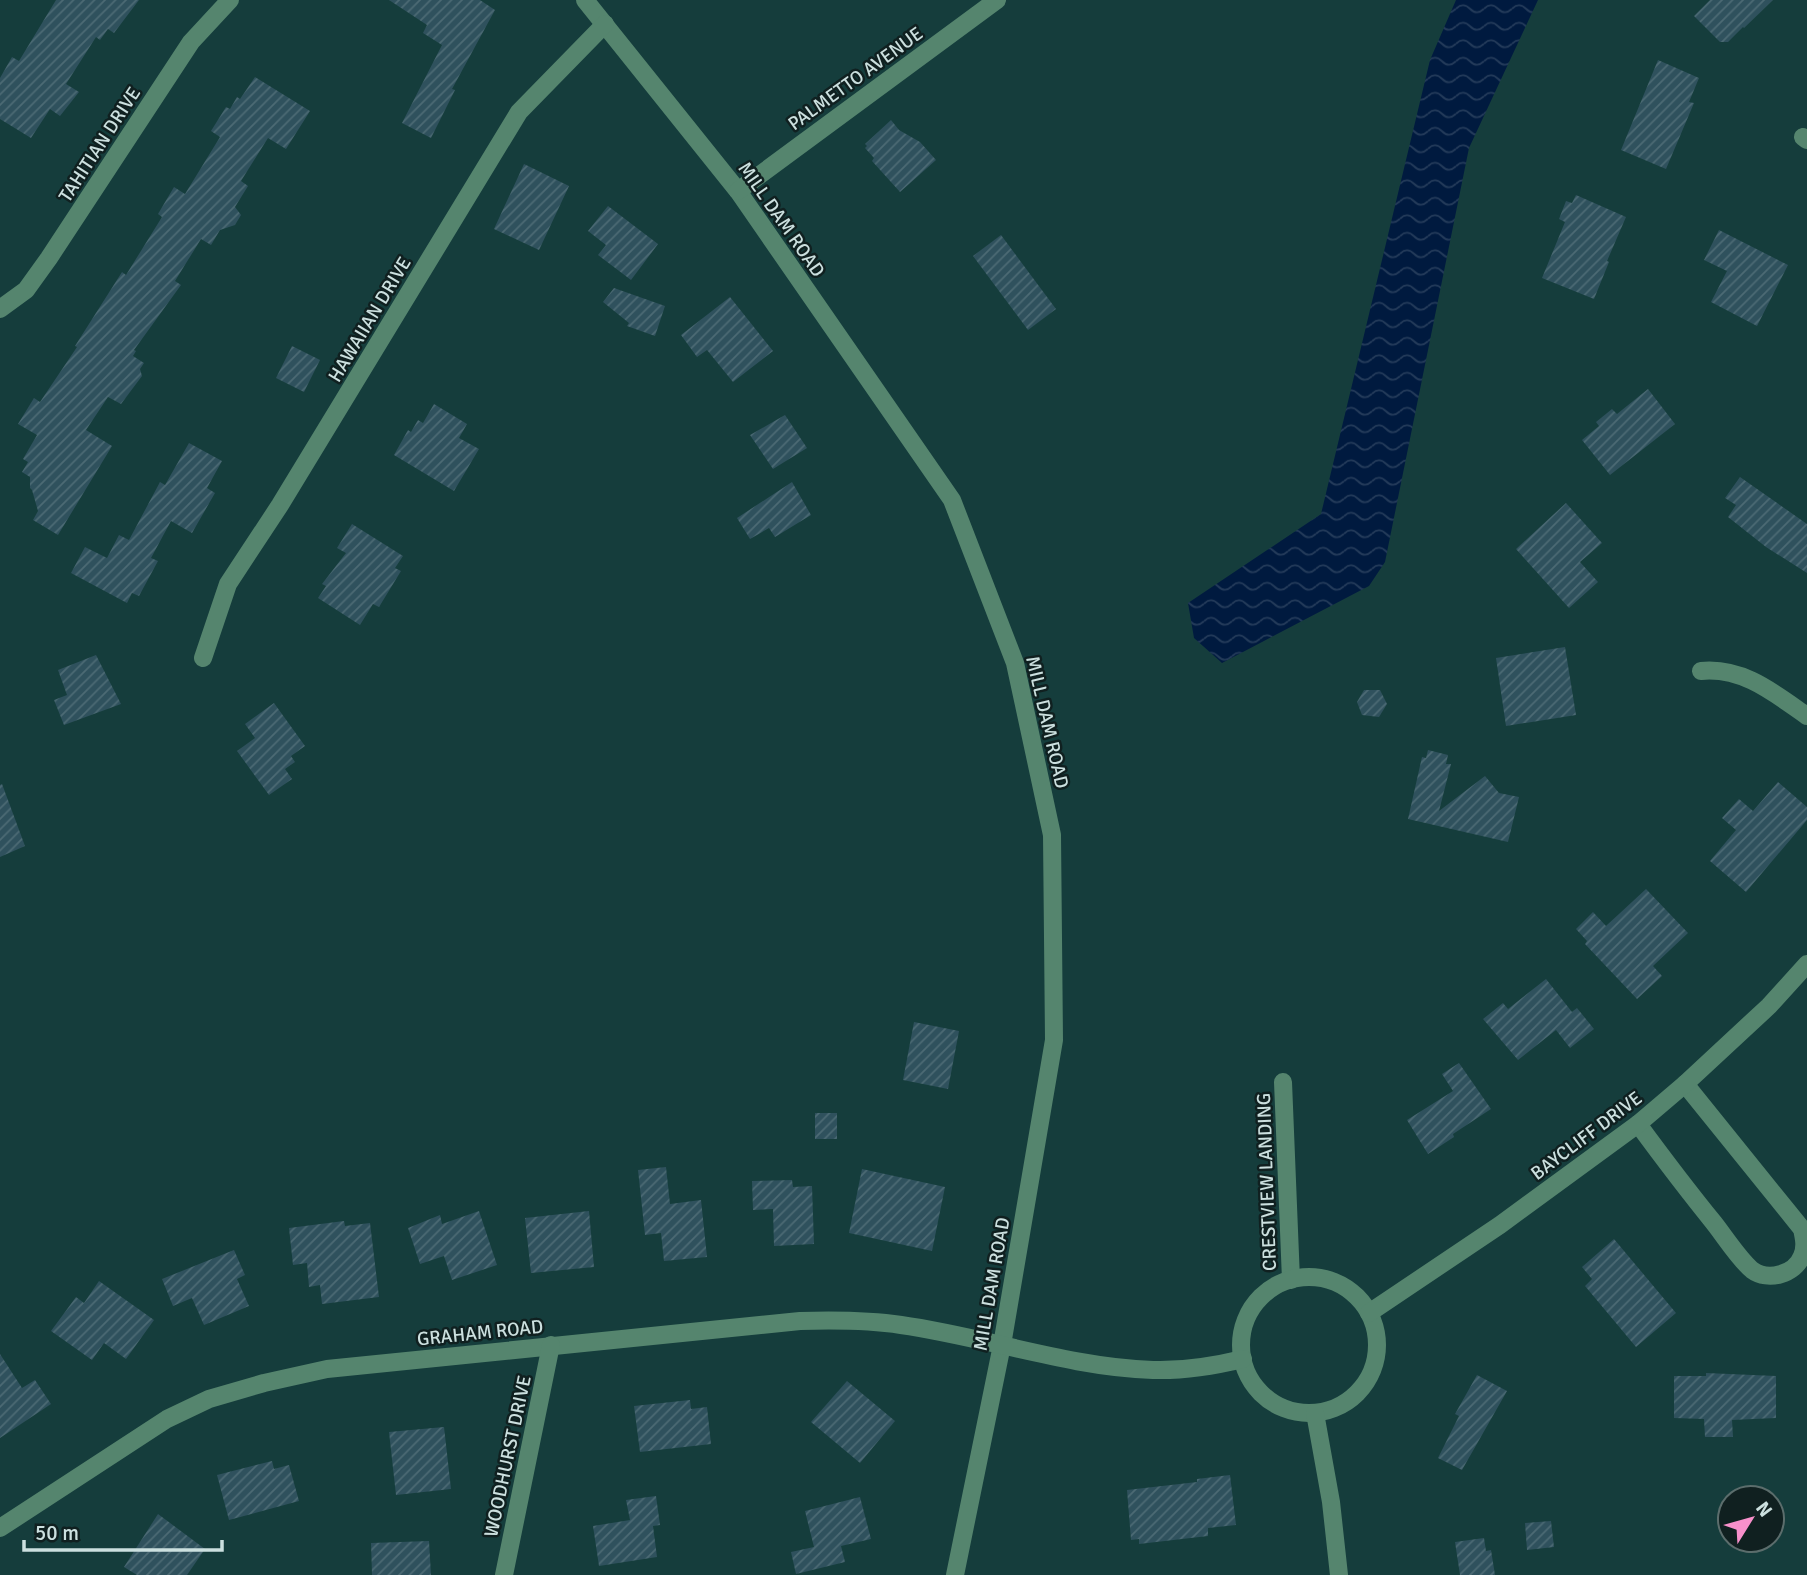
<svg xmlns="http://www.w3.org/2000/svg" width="1807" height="1575" font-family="Signika,sans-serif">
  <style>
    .water { fill: url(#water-waves) }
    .building { fill: url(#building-hatch) }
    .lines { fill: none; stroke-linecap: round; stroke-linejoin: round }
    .minor { stroke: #55856e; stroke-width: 18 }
    .labels { text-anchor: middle; stroke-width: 5; stroke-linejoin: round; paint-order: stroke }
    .street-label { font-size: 19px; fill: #cce0df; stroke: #102020 }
  </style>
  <defs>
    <pattern id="water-waves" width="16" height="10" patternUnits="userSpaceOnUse" patternTransform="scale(1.75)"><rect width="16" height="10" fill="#001a3f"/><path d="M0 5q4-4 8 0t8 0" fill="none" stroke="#243b5a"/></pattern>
    <pattern id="building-hatch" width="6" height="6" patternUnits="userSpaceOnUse" patternTransform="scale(1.75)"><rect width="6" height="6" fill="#2f515d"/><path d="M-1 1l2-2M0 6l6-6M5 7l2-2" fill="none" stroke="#4c6a74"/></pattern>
  </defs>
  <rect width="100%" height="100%" fill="#153d3c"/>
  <path class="water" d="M1456,0h82l-69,148 -84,414 -16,24 -147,77 -28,-25 -6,-35 133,-89 109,-454z"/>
  <g class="building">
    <path d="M56,0h83l-25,33 -6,-4 -8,11 -4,-3 -30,47 13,8 -19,24 -10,-7 -19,29 -31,-19v-41l12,-21 7,4z"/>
    <path d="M389,0h91l15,10 -43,79 3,1 -24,48 -29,-15 40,-78 -19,-12 4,-8z"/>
    <path d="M1710,0h63l-29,28 -1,-1 -15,15h-8l-26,-26z"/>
    <path d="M1658,60l41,18 -10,24 5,1 -28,66 -45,-19z"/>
    <path d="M255,77l55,34 -24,38 -18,-11 -27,43 7,5 -13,21 6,8 -6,10 -15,5 -9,15 -10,-6 -26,42 6,4 -47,65 2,1 -3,5 11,7 -4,6 2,7 -21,28 -13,-7 -22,33 26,16 -54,89 -25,-15 5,-9 -6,-21 -2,-2v-11l-8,-5 6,-10 -5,-3 14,-24 -19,-11 16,-26 6,4 37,-55 -2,-1 47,-74 4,3 36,-58 -4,-3 16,-27 11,7 35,-57 -9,-6 15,-24 4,2 7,-12 3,2z"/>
    <path d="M891,120l8,10 21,12 16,18 -36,32 -28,-31 2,-3 -9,-10 2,-2 -2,-2z"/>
    <path d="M524,164l45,22 -30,64 -45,-21z"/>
    <path d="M1576,195l50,22 -19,44 2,1 -15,37 -52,-21 23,-56 -6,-3 7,-18 6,2z"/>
    <path d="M608,206l50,38 -27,36 -33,-25 8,-10 -18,-14z"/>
    <path d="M1719,230l69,35 -31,61 -46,-24 16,-31 -23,-11z"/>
    <path d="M1001,235l55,74 -28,21 -55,-74z"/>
    <path d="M614,288l51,18 -10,30 -28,-10 2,-3 -26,-21z"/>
    <path d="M730,297l43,54 -40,31 -26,-32 -10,7 -16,-22z"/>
    <path d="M292,346l28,14 -16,32 -28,-14z"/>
    <path d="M1648,389l27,35 -65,51 -28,-35 17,-14 -3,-4 16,-13 5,5z"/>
    <path d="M434,404l33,20 -8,14 20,11 -25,42 -60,-36 14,-25 3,2 7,-12 5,3z"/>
    <path d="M785,415l22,33 -34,21 -23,-34z"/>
    <path d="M189,443l33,18 -15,27 8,5 -23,40 -21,-12 -20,37 7,3 -19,35 -7,-3 -5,10 -56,-30 14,-26 22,11 12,-23 10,5 31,-58 5,3z"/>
    <path d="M1740,477l67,47v49l-41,-26 -38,-30 8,-12 -11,-7z"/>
    <path d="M792,482l19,33 -36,22 -6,-9 -19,11 -13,-21z"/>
    <path d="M1566,503l36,40 -22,19 18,20 -29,26 -53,-59z"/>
    <path d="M352,524l51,32 -8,12 6,3 -22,36 -6,-3 -13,21 -42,-27 8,-12 -4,-2 24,-31 -9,-5z"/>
    <path d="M1565,647l11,68 -70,11 -10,-68z"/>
    <path d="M96,655l25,49 -57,21 -10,-25 13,-5 -9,-25z"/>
    <path d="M1364,690h16l7,14 -8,13 -17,-2 -5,-13z"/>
    <path d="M274,703l31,43 -14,10 4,6 -10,7 7,10 -23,16 -32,-44 18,-13 -10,-14z"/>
    <path d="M1428,750l20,5 -2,9h5l-12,47 46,-35 14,17 20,4 -11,45 -100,-23 14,-62 4,1z"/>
    <path d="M1778,782l29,25v13l-61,72 -36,-31 26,-31 -14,-12 17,-19 14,12z"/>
    <path d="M2,784l23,62 -25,11v-72z"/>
    <path d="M1646,889l42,44 -35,33 9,10 -25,23 -52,-55 2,-3 -11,-12 17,-17 13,14z"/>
    <path d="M1546,979l26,33 5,-4 17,21 -24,19 -14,-18 -38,30 -35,-41 20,-16 5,6z"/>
    <path d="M914,1022l45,9 -11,58 -45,-9z"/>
    <path d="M1459,1063l32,46 -38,25 1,3 -26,17 -21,-34 46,-29 -11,-17z"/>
    <rect x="815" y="1113" width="22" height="26"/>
    <path d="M666,1167l4,37 31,-4 6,57 -43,4 -3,-28 -16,2 -7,-65z"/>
    <path d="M862,1169l83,18 -13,64 -83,-18z"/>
    <path d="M792,1180l1,7 19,-1 2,58 -40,2 -1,-37 -20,1 -1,-29z"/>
    <path d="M479,1211l18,54 -45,15 -8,-24 -24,8 -12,-36 32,-13 2,9z"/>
    <path d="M589,1211l5,56 -63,6 -6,-55z"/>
    <path d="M344,1221l1,5 25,-3 9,74 -57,7 -2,-19 -11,2 -2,-24 -14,2 -4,-37z"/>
    <path d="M1614,1239l62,74 -40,34 -51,-61 7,-7 -10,-12z"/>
    <path d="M234,1250l11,25 -8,4 12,27 -45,19 -12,-27 -19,8 -11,-27z"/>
    <path d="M99,1281l55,39 -28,39 -22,-16 -12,17 -41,-29 25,-34 8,6z"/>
    <path d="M0,1354l22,34 13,-8 16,24 -51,34z"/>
    <path d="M1706,1373l70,3v42l-44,2 1,17h-28l-1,-18 -30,-1v-42h32z"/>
    <path d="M1477,1375l30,16 -45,79 -24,-12 21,-42 -4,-2z"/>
    <path d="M847,1381l48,40 -35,42 -49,-41z"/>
    <path d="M690,1400l1,9 16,-2 4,37 -71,8 -6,-46z"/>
    <path d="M444,1427l7,62 -55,6 -7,-63z"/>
    <path d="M272,1461l2,8 15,-4 10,36 -70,19 -12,-45z"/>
    <path d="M1230,1475l6,50 -28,3v8l-69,8v-5l-8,1 -4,-50 70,-8v-3z"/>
    <path d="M656,1496l4,29 -7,1 4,31 -58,9 -6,-40 37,-6 -4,-20z"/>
    <path d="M860,1497l11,42 -30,7 4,16 -49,12 -5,-22 23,-5 -9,-36z"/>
    <path d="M158,1514l47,35 -18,26h-50l-13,-8z"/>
    <path d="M1551,1521l3,26 -27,3 -2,-27z"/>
    <path d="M1484,1538l2,13 5,-1 4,25h-35l-5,-33z"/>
    <path d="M429,1541l2,34h-59l-1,-32z"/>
  </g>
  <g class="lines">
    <g class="minor">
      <path d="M585,0l153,191 214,309 63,163 37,172 2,205 -52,305 -47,230"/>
      <path d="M1803,137l4,3"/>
      <path d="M738,191l259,-191"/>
      <path d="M0,309l26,-19 23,-32 142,-216 39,-42"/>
      <path d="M203,658l25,-74 52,-79 239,-393 86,-88"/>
      <path d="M1701,671c42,-4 73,22 106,45"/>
      <path d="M1283,1082l8,198"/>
      <path d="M1638,1124c25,34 50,67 76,99 11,14 25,36 38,47 16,12 43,4 50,-14 4,-9 2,-18 0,-27l-117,-145"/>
      <circle cx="1309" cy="1345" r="68"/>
      <path d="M1369,1313l131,-88 138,-101 47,-40 84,-78 38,-42"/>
      <path d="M1315,1413l16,89 8,73"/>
      <path d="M0,1528l167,-109 42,-20 55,-16 63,-14 473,-48c34,-1 68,-1 101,4 85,12 167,42 252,45 31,1 61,-4 90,-11"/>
      <path d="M504,1575l47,-230"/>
    </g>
  </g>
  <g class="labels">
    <g class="street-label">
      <text transform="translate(855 78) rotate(-36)" y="7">PALMETTO AVENUE</text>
      <text transform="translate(99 144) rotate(-57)" y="7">TAHITIAN DRIVE</text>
      <text transform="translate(782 219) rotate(55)" y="7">MILL DAM ROAD</text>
      <text transform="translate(369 319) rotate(-59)" y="7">HAWAIIAN DRIVE</text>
      <text transform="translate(1048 722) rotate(77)" y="7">MILL DAM ROAD</text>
      <text transform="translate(1586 1135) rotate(-37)" y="7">BAYCLIFF DRIVE</text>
      <text transform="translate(1266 1182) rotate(-92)" y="7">CRESTVIEW LANDING</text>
      <text transform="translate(991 1284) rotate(-80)" y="7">MILL DAM ROAD</text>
      <text transform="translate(480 1332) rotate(-6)" y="7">GRAHAM ROAD</text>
      <text transform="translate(507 1456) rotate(-78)" y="7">WOODHURST DRIVE</text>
    </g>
  </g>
  <g transform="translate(1751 1519) rotate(53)"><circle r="33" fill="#102020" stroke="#5b6d6c" stroke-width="2"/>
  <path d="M0-5L12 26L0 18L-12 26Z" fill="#f890cb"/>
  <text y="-10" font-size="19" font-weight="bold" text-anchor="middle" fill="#cce0df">N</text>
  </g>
  <path d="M24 1540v10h198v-10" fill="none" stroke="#cce0df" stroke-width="3.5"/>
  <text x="35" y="1540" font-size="21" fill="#cce0df" stroke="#102020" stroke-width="5" paint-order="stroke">50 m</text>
</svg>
